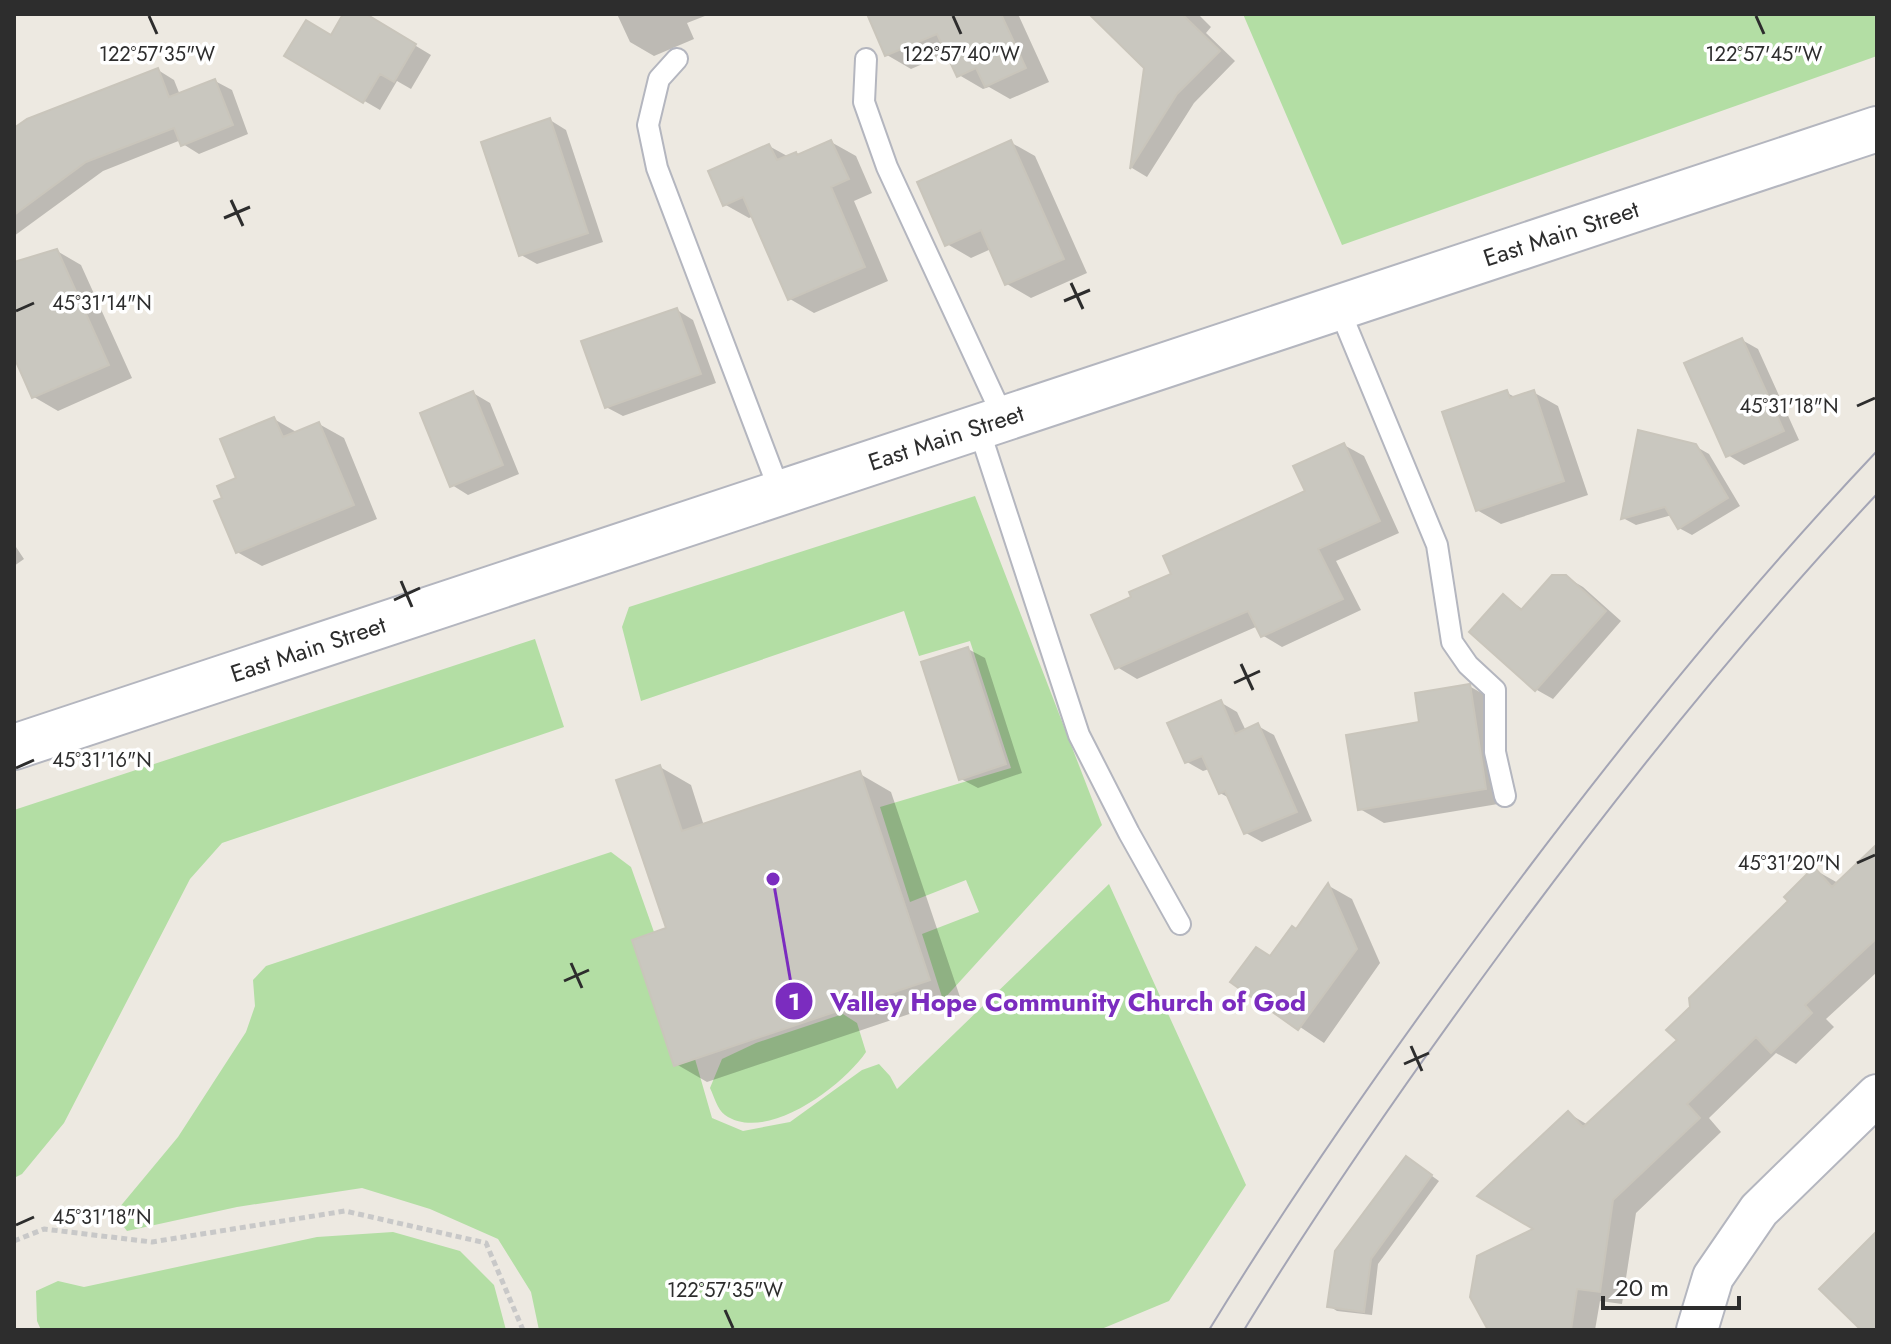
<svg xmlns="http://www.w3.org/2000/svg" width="1891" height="1344" font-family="Jost,sans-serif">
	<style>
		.green { fill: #b3dea4 }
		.shadow { fill: #0003 }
		.building { fill: #c9c7bf; stroke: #c9c5bb; stroke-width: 2 }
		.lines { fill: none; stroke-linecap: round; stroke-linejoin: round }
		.service-casing { stroke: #b4b6bf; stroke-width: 24 }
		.minor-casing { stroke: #b4b6bf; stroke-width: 44 }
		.secondary-casing { stroke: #b4b6bf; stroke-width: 48 }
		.path { stroke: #c8c8c8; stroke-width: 5; stroke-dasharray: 6 4; stroke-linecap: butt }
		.service { stroke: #fff; stroke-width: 20 }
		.minor { stroke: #fff; stroke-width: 40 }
		.secondary { stroke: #fff; stroke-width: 44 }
		.tram { stroke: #a4a5b5; stroke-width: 2 }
		.ticks { fill: none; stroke: #2d2d2d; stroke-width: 3 }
		.labels { text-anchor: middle; stroke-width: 7; stroke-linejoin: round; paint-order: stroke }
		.street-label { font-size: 24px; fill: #2d2d2d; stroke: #fff }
		.ticks-label { font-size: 20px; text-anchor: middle; fill: #2d2d2d; stroke: #fff; stroke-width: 7; stroke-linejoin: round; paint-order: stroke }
		.leader { fill: none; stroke: #7b2cbf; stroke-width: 3 }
		.callout-dot { fill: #7b2cbf; stroke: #fff; stroke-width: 3 }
		.mark-label { font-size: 24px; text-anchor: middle; font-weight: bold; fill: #fff }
		.callout-label { font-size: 26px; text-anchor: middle; font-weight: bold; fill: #7b2cbf; stroke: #fff; stroke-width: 7; stroke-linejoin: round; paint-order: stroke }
	</style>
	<rect width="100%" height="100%" fill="#ede9e1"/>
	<path class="green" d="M1243 14H1877V56L1342 245Z
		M975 496 1102 825 943 1000 922 934 979 912 966 880 910 902 880 807 1011 768 970 641 919 656 904 611 641 701 622 627 629 607Z
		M535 639 564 727 222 843 190 879 64 1123 22 1174 14 1178V810Z
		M611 852 631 867 654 932 632 940 674 1065 695 1059 712 1118 743 1131 790 1122 862 1070 879 1064 890 1076 897 1089 1109 884 1246 1185 1169 1301 1099 1330H539L531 1292 498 1239 430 1209 362 1188 237 1207 127 1231 114 1214 178 1137 246 1032 255 1006 253 980 266 966Z
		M843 1014 857 1023 866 1052C843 1086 766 1144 725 1115 717 1109 714 1096 710 1088L722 1059 756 1043Z
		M393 1232 460 1251 494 1285 506 1330H41L37 1321 36 1291 58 1281 84 1287 317 1237Z"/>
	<path class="shadow" d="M345 14H363L431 55 411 89 397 81 380 110 287 56 331 37Z
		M617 14H710L687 23 694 39 654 56 630 42Z
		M869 14H1018L1049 82 1010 99 989 87 983 89 959 75 948 53 911 69 887 55Z
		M1109 14H1198L1211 27 1206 33 1235 61 1194 103 1147 177 1132 168 1146 67Z
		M158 70 174 80 180 95 215 81 232 90 248 134 199 154 183 144 181 140 103 171 14 236V131Z
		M550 120 566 130 603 242 537 264 521 255Z
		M831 142 856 156 872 193 854 201 888 281 814 313 790 299 754 216 749 218 724 204 769 146 789 157H799Z
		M1010 142 1035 156 1087 273 1031 298 1007 284 991 249 971 258 947 244Z
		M57 251 81 265 132 378 58 411 34 397 14 352V264Z
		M677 310 693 320 716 383 623 416 606 407Z
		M1742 340 1758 349 1799 440 1744 465 1728 455Z
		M1533 392 1558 406 1588 495 1501 524 1477 510 1507 393 1517 398Z
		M473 393 490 403 519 474 468 495 452 485Z
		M274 419 298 433 319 424 344 438 377 519 262 566 237 552 239 479Z
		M1344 445 1364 456 1399 533 1336 561 1361 610 1282 647 1262 635 1258 626 1137 679 1117 667 1134 598 1307 492Z
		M1695 446 1709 454 1740 506 1692 535 1679 528 1672 515 1636 525 1623 518Z
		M14 544 24 559 14 566Z
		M1566 577 1583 587 1621 621 1553 699 1537 690 1471 632 1503 596 1524 610Z
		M968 649 985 658 1022 773 978 788 961 779Z
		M1469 686 1494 700 1510 802 1384 823 1360 809 1421 724Z
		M1220 702 1237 712 1246 731 1258 726 1274 735 1312 821 1262 842 1246 833 1231 799 1220 793 1209 769 1203 771 1187 762Z
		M660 767 691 785 704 826 860 774 891 792 960 997 707 1082 676 1064Z
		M1877 847V972L1826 1019 1834 1027 1796 1064 1776 1053 1709 1118 1721 1132 1636 1213 1622 1304 1600 1301 1595 1330H1503L1538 1229 1568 1113 1588 1125 1680 1040 1815 870 1838 883Z
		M1329 886 1352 899 1380 963 1324 1043 1233 982 1271 958 1297 931Z
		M1414 1163 1439 1181 1378 1264 1372 1315 1337 1311 1329 1306Z"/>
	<path class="building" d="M343 14H366L416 44 394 82 380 74 363 103 284 56 306 20 331 35Z
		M867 14H1001L1026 68 985 87 976 68 957 77 937 34 885 56Z
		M1089 14H1182L1220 51 1177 94 1130 169 1144 68Z
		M158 68 169 97 215 79 233 125 181 146 174 128 86 162 14 215V128L27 119Z
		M550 118 588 233 519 256 481 142Z
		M831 140 849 179 831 187 865 267 788 300 743 197 723 206 708 171 769 144 777 160 796 152 797 155Z
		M1011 140 1064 259 1005 285 981 230 945 246 917 182Z
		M57 249 109 365 32 398 14 357V262Z
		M677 308 701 374 605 408 581 341Z
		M1742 338 1784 431 1726 457 1684 363Z
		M1507 390 1510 398 1534 390 1564 481 1476 511 1442 412Z
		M473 391 503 465 450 487 420 413Z
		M274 417 283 437 319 422 354 505 236 553 214 501 222 498 217 486 236 478 220 439Z
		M1638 430 1696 444 1728 498 1678 529 1665 507 1621 519Z
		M1344 443 1380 521 1318 549 1343 599 1261 637 1248 611 1115 669 1091 615 1131 597 1129 592 1171 574 1163 556 1305 491 1293 466Z
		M1552 575H1566L1606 611 1535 691 1469 632 1503 594 1521 610Z
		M968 647 1006 764 959 780 921 662Z
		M1470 684 1486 789 1358 810 1346 735 1419 722 1415 693Z
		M1221 700 1235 734 1258 723 1297 812 1244 834 1225 791 1219 794 1202 756 1185 763 1167 723Z
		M660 765 682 831 860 771 930 980 674 1066 632 940 666 928 616 780Z
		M1877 844V938L1805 1005 1812 1013 1771 1053 1756 1037 1687 1104 1700 1118 1613 1200 1600 1292 1577 1289 1571 1330H1488L1470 1297 1477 1256 1533 1229 1477 1196 1568 1111 1583 1127 1677 1040 1666 1030 1690 1007 1689 998 1788 901 1784 897 1814 867 1832 887Z
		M1328 883 1357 949 1298 1030 1230 982 1256 947 1270 956 1292 926 1296 929Z
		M1406 1156 1432 1175 1371 1259 1364 1312 1327 1307 1335 1251Z
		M1877 1231V1330H1861L1819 1289Z"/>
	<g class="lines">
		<g class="service-casing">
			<path id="service" d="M677 59 659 79 648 125 657 168 780 492
				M866 59 864 102 887 167 1003 417
				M1338 306 1437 545 1452 642 1468 665 1495 690V752L1505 796
				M978 426 1079 735 1129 833 1180 924"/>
		</g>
		<g class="minor-casing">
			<path id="minor" d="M1697 1330 1713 1277 1759 1210 1877 1095"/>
		</g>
		<g class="secondary-casing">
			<g id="secondary">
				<path id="s1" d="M14 747 1877 129"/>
			</g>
		</g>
		<path class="path" d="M14 1241 44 1229 152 1242 345 1211 486 1243 523 1330"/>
		<use href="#service" class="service"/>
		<use href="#minor" class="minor"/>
		<use href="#secondary" class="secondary"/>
		<path class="tram" d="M1209 1330C1294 1191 1388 1057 1485 926 1607 761 1736 600 1877 451
			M1244 1330C1325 1197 1415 1069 1507 944 1622 788 1744 636 1877 494"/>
	</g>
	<path class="ticks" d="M149 16 157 34M953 16 961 34M1756 16 1764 34M231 200 243 226M224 218 250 207M1071 283 1083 309M1064 301 1090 290M16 311 34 303M1857 406 1875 398M401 581 412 607M394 600 420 588M1241 664 1253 690M1234 683 1260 671M16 768 34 760M1857 863 1875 855M571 963 582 988M564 981 589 970M1411 1046 1422 1071M1404 1064 1429 1053M16 1225 34 1217M725 1310 733 1328"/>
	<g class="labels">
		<g class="street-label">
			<text dy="8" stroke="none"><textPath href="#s1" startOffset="1630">East Main Street</textPath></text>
			<text dy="8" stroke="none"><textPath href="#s1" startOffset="982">East Main Street</textPath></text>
			<text dy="8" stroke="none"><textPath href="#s1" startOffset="310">East Main Street</textPath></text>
		</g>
	</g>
	<g class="ticks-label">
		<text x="157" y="61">122°57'35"W</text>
		<text x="961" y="61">122°57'40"W</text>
		<text x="1764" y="61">122°57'45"W</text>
		<text x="102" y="310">45°31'14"N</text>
		<text x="1789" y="413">45°31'18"N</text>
		<text x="102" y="767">45°31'16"N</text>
		<text x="1789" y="870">45°31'20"N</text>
		<text x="102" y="1224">45°31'18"N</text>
		<text x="725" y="1297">122°57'35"W</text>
	</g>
	<path class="leader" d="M773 879L794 1001"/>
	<g class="callout-dot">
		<circle cx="773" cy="879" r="8"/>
		<circle cx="794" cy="1001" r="20"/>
	</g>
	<g class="mark-label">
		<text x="794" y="1010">1</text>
	</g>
	<g class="callout-label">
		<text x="1068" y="1011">Valley Hope Community Church of God</text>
	</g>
	<rect width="1891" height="1344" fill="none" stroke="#2d2d2d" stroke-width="32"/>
	<path d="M1603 1296v12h136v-12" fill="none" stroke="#2d2d2d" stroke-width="4"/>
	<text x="1615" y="1296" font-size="24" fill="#2d2d2d" stroke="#ffffff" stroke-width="6" paint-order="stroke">20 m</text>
</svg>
